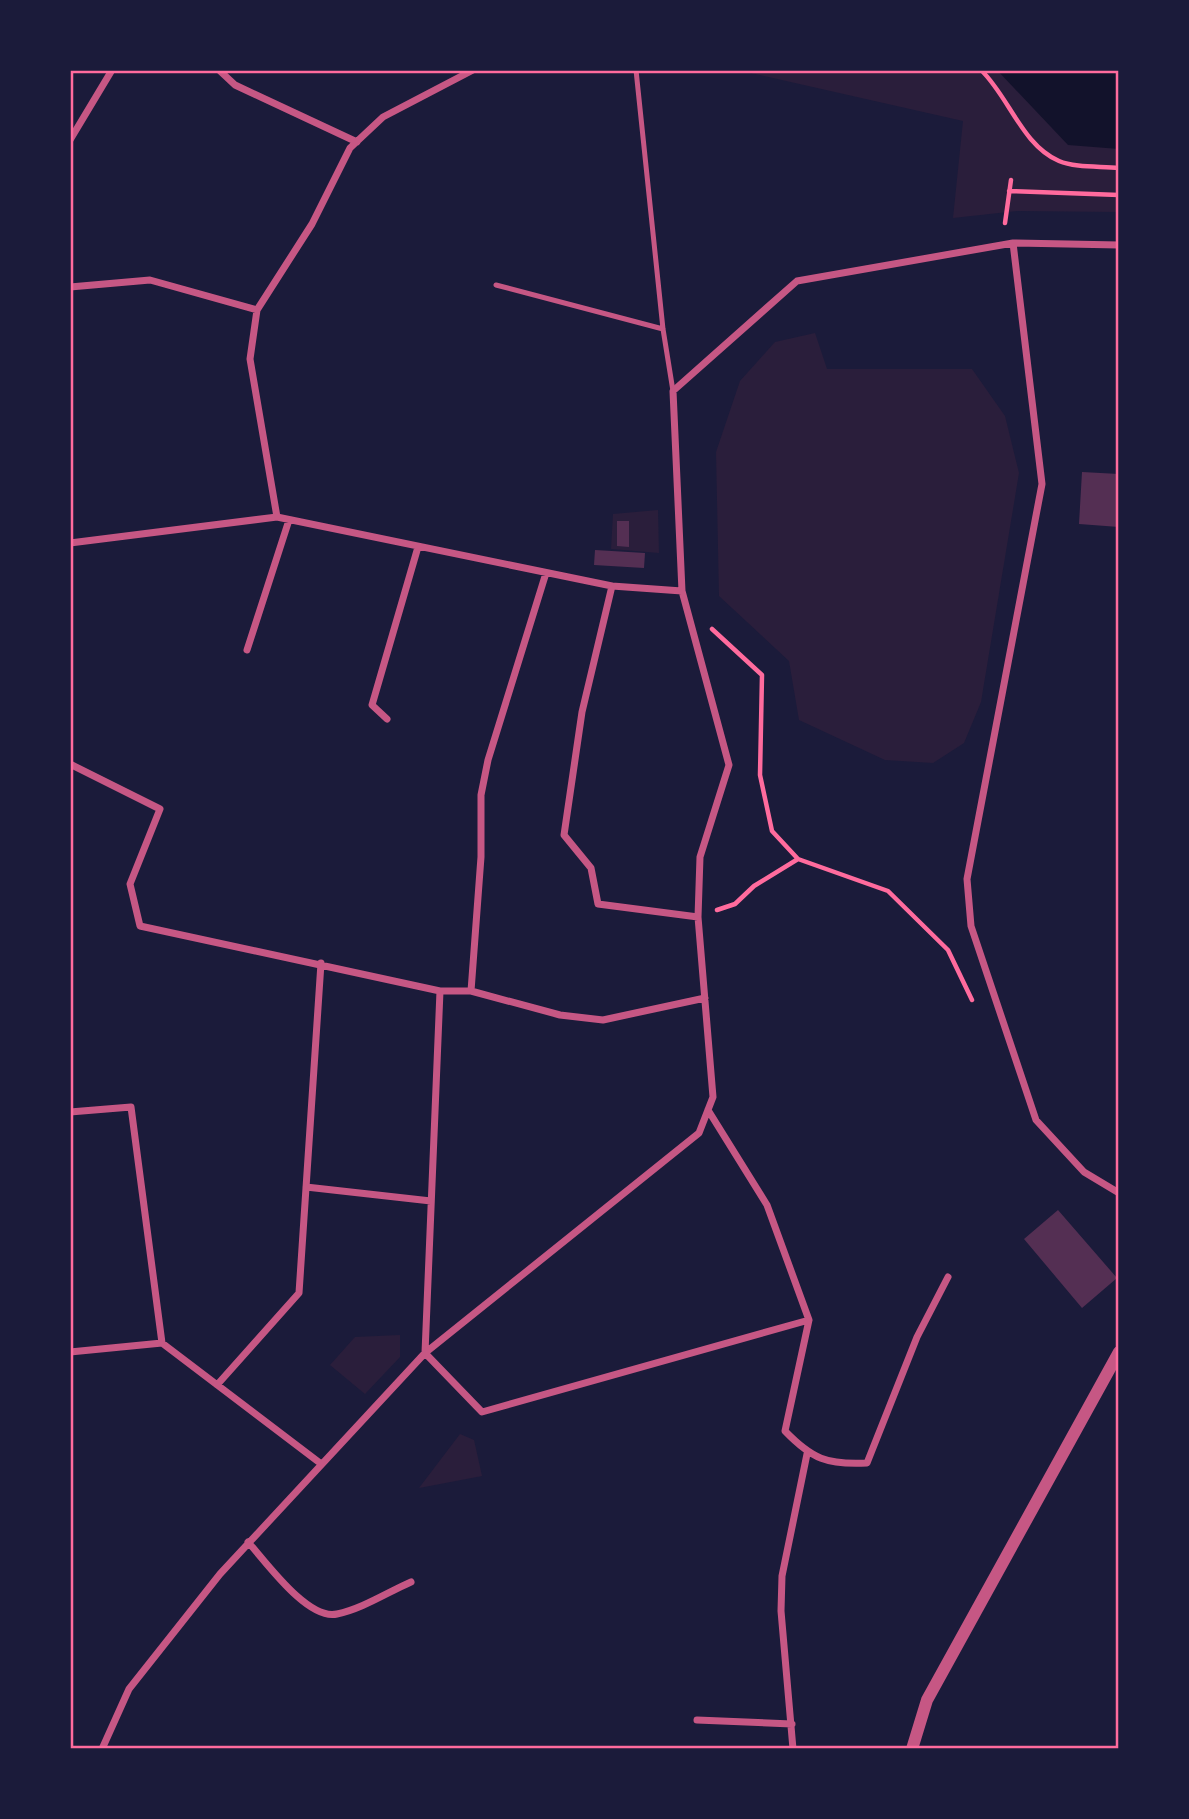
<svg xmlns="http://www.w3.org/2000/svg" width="1189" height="1819" font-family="Roboto,sans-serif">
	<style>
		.green { fill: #2a1e3b }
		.water { fill: #12122b }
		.building { fill: #542f53 }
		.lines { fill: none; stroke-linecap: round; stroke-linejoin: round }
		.path { stroke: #ff6b9d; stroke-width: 4.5 }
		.service { stroke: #c65784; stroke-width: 5 }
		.minor { stroke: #c65784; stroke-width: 7 }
		.tertiary { stroke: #c65784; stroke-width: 12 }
		.neatline { fill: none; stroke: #ff6b9d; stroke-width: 2.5 }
	</style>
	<rect width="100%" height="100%" fill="#1b1b3a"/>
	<path class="green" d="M738 70H1119V212L1017 211 953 218 963 121Z
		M815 333 827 369H972L1005 416 1019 473 981 702 964 743 933 763 885 760 799 720 789 661 719 596 716 452 740 381 775 342Z
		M658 510 659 553 611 549 613 514Z
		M400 1335V1357L365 1394 330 1365 355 1337Z
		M460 1434 474 1440 482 1476 419 1488Z"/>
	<path class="water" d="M997 70H1119V149L1068 145Z"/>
	<path class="building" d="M1082 472 1119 474V527L1079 524Z
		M617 521H629V547L617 546Z
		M595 550 645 553 644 568 594 565Z
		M1058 1210 1117 1278 1082 1308 1024 1239Z"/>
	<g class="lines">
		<path class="path" d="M981 70C1009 97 1022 145 1059 161 1075 168 1101 166 1119 168
			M1009 191 1119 195
			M1005 223 1011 180
			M712 629 762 675 760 775 772 831 798 859 888 891 948 950 972 1000
			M717 910 735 904 754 886 798 859"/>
		<path class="service" d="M636 70 663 329 673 391
			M496 285 663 329"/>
		<path class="minor" d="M219 70 235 85 357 142
			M70 140 112 70
			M1013 243 1042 484 967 879 971 926 1036 1120 1084 1172 1119 1193
			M70 287 150 280 257 310
			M277 517 250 359 257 310 312 224 350 148 383 117 473 70
			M70 543 277 517 612 586 682 591
			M612 586 582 712 564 835 591 868 598 904 698 917
			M247 650 289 520
			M387 719 372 705 418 547
			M70 764 160 809 130 884 140 926 440 991 425 1353 482 1412 809 1320
			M440 991H471L481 857V795L488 760 546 573
			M471 991 560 1015 603 1020 705 998
			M708 1110 767 1205 809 1320 785 1431C812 1459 827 1465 867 1463L917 1337 948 1277
			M70 1112 131 1107 162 1343
			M306 1187 431 1201
			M70 1352 162 1343 320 1463
			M217 1385 299 1293 321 963
			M248 1542C266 1562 308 1621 337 1614 362 1609 388 1592 411 1582
			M697 1720 792 1724
			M102 1749 129 1689 220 1574 425 1353 699 1133 713 1097 698 917 700 857 729 765 682 591 673 391 797 281 1013 243 1119 245
			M793 1749 781 1611 782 1576 807 1454"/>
		<path class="tertiary" d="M912 1749 927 1700 1119 1352"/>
	</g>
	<rect width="1189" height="1819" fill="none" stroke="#1b1b3a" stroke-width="144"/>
	<rect x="72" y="72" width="1045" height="1675" class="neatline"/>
</svg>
